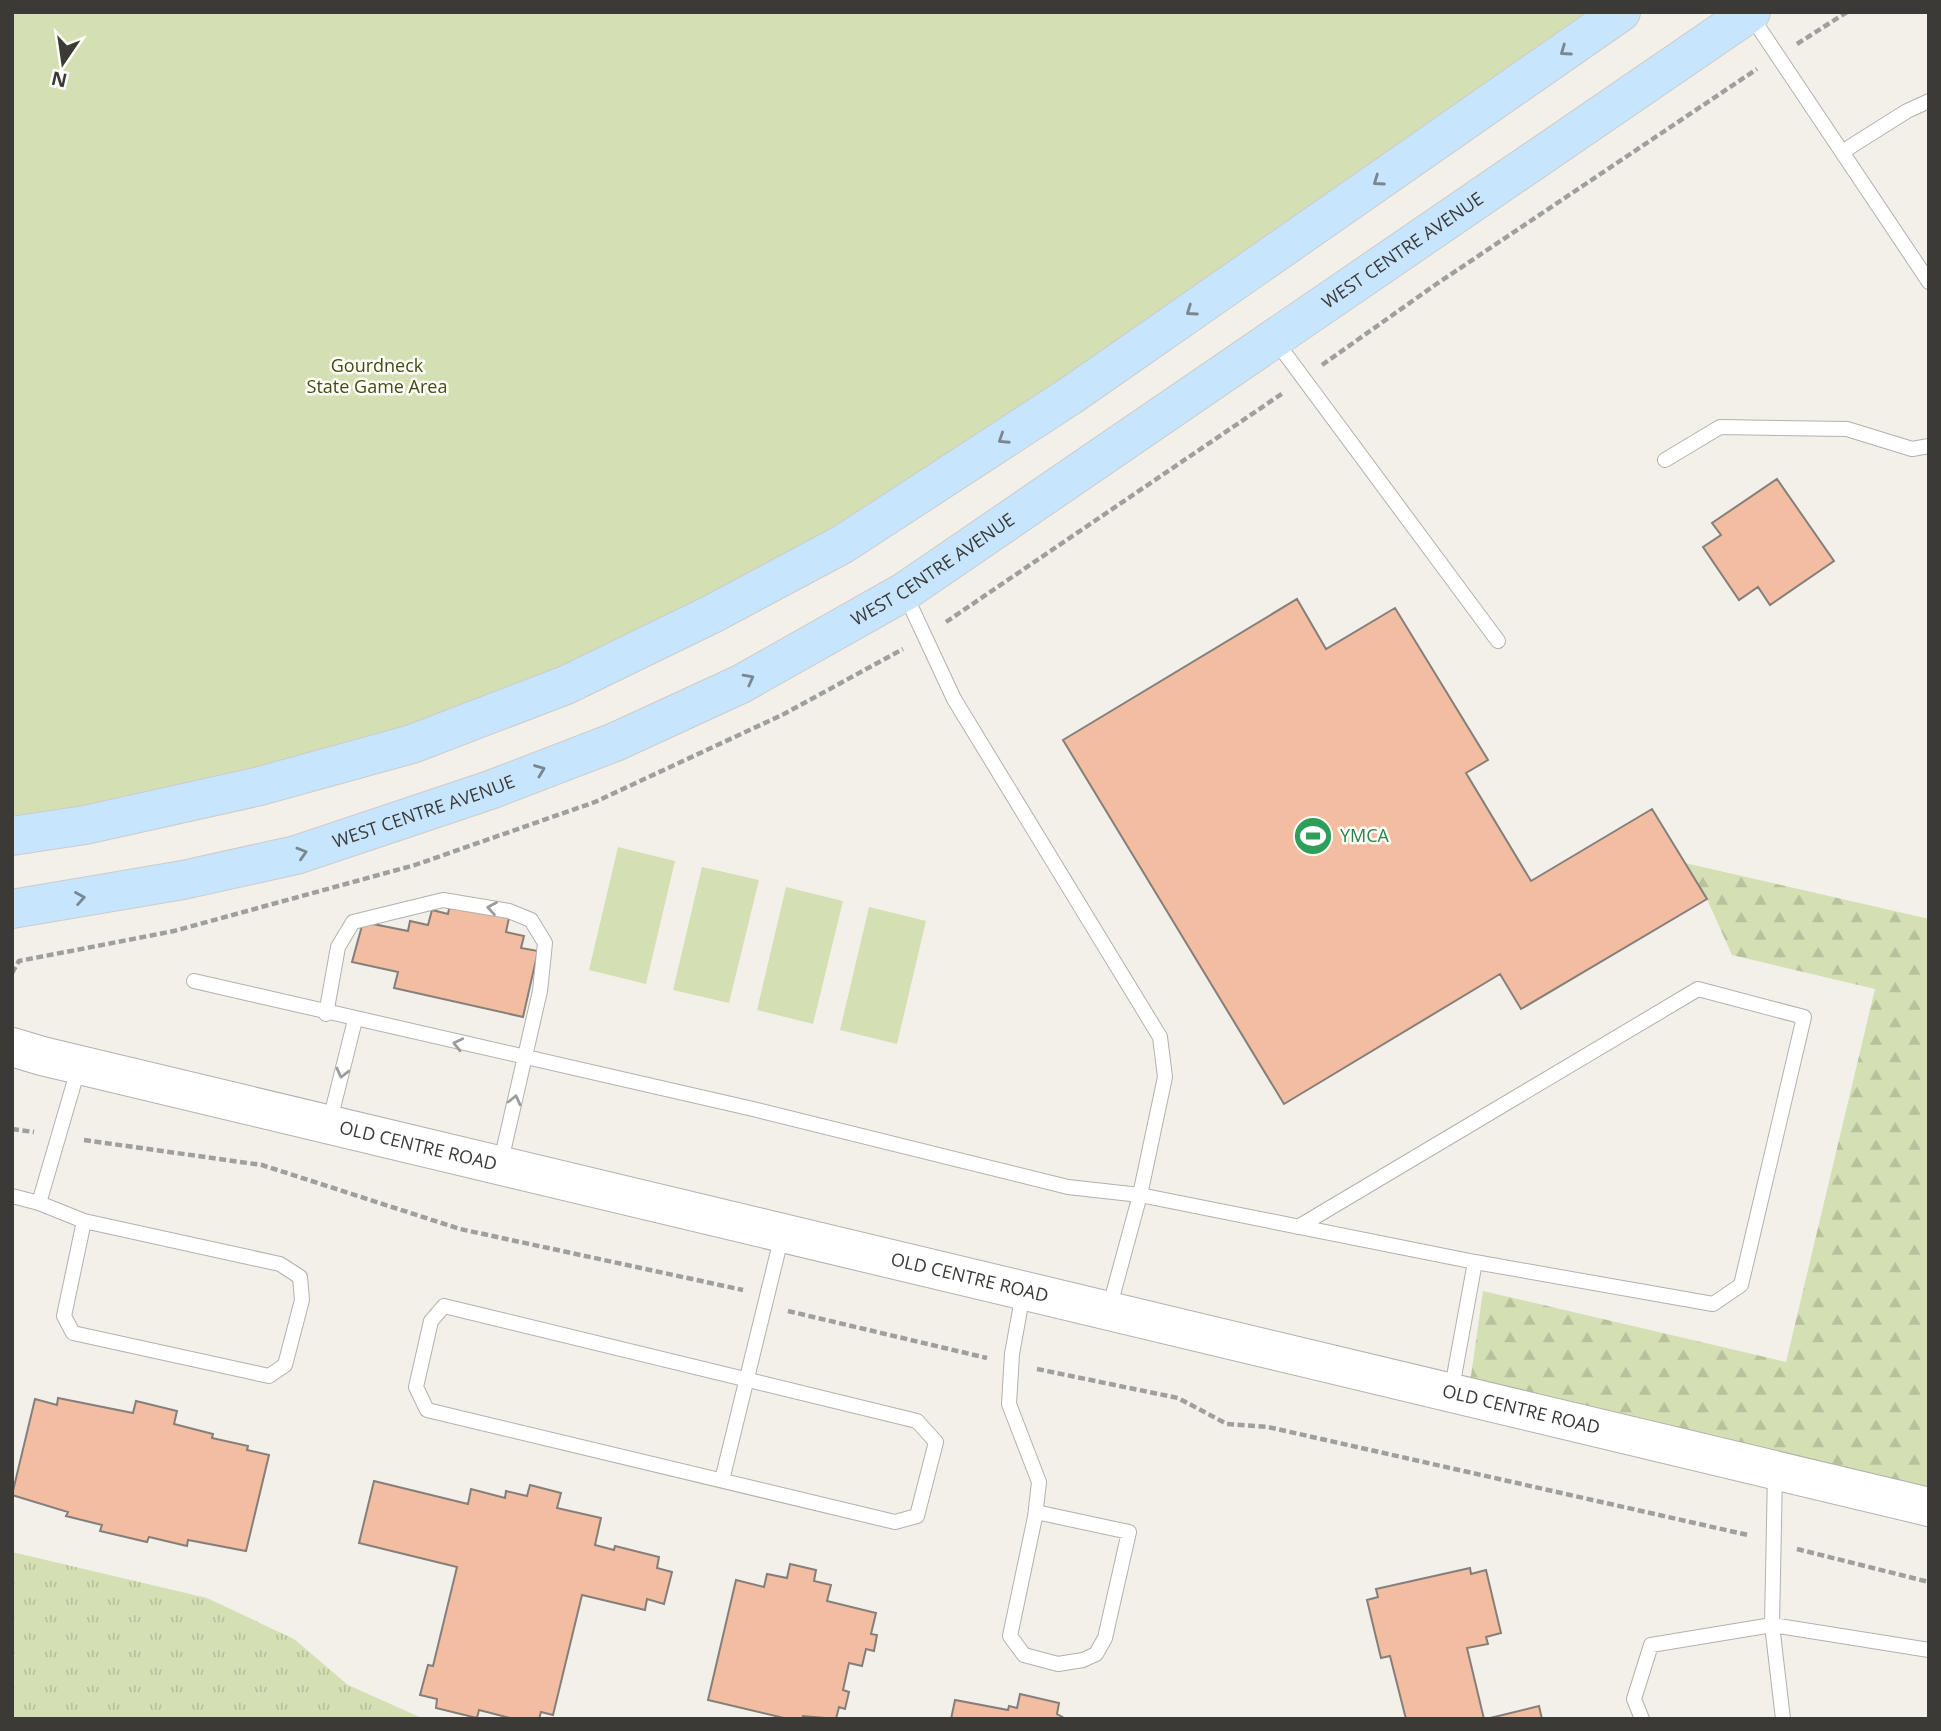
<svg xmlns="http://www.w3.org/2000/svg" width="1941" height="1731" font-family="'Open Sans',sans-serif">
	<style>
		.grass { fill: url(#grass-tufts) }
		.forest { fill: url(#forest-firs) }
		.green { fill: #d4e0b4 }
		.building { fill: #f2bda0; stroke: #857f7c; stroke-width: 2 }
		.lines { fill: none; stroke-linecap: round; stroke-linejoin: round }
		.lane-casing { stroke: #b3b1ab; stroke-width: 16 }
		.secondary-casing { stroke: #b3b1ab; stroke-width: 40 }
		.primary-casing { stroke: #cccccb; stroke-width: 40 }
		.path { stroke: #a19f9a; stroke-width: 4.5; stroke-dasharray: 7 3.5; stroke-linecap: butt }
		.lane { stroke: #fff; stroke-width: 14 }
		.secondary { stroke: #fff; stroke-width: 38 }
		.primary { stroke: #c8e5fe; stroke-width: 38 }
		.oneway { stroke: #7a8791 }
		.oneway2 { stroke: #9d9c9b }
		.labels { text-anchor: middle; stroke-width: 5; stroke-linejoin: round; paint-order: stroke }
		.street-label { font-size: 18px; fill: #3b3a37; stroke: #fffdf8 }
		.park-label { font-size: 18px; fill: #414d12; stroke: #fffdf8 }
		.leisure-label { font-size: 18px; fill: #27864d; stroke: #fffdf8; text-anchor: start }
	</style>
	<defs>
		<pattern id="grass-tufts" width="24" height="20" patternUnits="userSpaceOnUse" patternTransform="scale(1.75)"><rect width="24" height="20" fill="#d4e0b4"/><path d="M3 7l-1-3M5 7V3M7 7l1-3M15 17l-1-3M17 17v-4M19 17l1-3" fill="none" stroke="#b7c19b"/></pattern>
		<pattern id="forest-firs" width="22" height="20" patternUnits="userSpaceOnUse" patternTransform="scale(1.75)"><rect width="22" height="20" fill="#d4e0b4"/><path d="M5 1l3.5 6h-7zM16 11l3.5 6h-7z" fill="#b7c19b"/></pattern>
	</defs>
	<rect width="100%" height="100%" fill="#f2f0e9"/>
	<path class="grass" d="M12 1552 207 1598 294 1639 348 1685 424 1719H12Z"/>
	<path class="forest" d="M1685 863 1929 919V1489L1470 1383 1483 1291 1786 1362 1875 989 1732 955 1707 899Z"/>
	<path class="green" d="M12 12H1640L747 614 377 772 12 849Z
		M618 847 675 861 646 984 589 970Z
		M702 867 759 880 729 1003 673 990Z
		M786 887 843 901 813 1024 757 1010Z
		M869 907 926 921 897 1044 840 1030Z"/>
	<path class="building" d="M1777 479 1834 561 1770 605 1758 587 1739 600 1703 547 1721 535 1712 523Z
		M1297 599 1326 649 1395 608 1488 760 1466 773 1531 881 1652 809 1707 899 1521 1009 1500 974 1284 1104 1063 740Z
		M450 904 509 918 506 932 524 936 521 948 538 951 523 1017 394 988 398 972 352 962 363 922 408 931 410 921 428 925 432 910 448 914Z
		M58 1398 133 1413 136 1401 177 1411 174 1424 213 1434 212 1438 248 1446 247 1450 269 1455 246 1551 188 1540 187 1546 149 1537 147 1542 100 1531 102 1525 66 1516 68 1512 12 1495 35 1399 57 1405Z
		M374 1481 468 1504 471 1489 505 1498 506 1491 527 1496 530 1485 561 1493 557 1508 601 1518 595 1545 614 1550 615 1546 659 1557 657 1568 672 1572 664 1604 647 1599 645 1610 582 1595 553 1715 541 1712 539 1719H514L479 1710 477 1718 436 1708 437 1699 420 1695 428 1665 433 1666 457 1567 359 1543Z
		M790 1564 816 1570 814 1581 831 1585 827 1601 876 1613 871 1634 877 1635 874 1651 866 1649 862 1666 849 1663 843 1690 849 1692 845 1709 839 1707 836 1719 803 1716 802 1719H788L708 1700 736 1580 764 1587 767 1574 787 1578Z
		M1470 1568 1471 1574 1486 1570 1501 1633 1486 1637 1488 1644 1467 1648 1484 1719H1406L1390 1656 1381 1658 1367 1600 1378 1597 1376 1589Z
		M1020 1694 1059 1703 1057 1714 1066 1719H951L955 1700 1008 1710 1009 1706 1017 1708Z
		M1539 1706 1542 1719H1486Z"/>
	<g class="lines">
		<g class="lane-casing">
			<path id="lane" d="M1751 16 1929 282
				M1842 152 1907 111 1929 101
				M1275 340 1498 641
				M1665 460 1720 427 1847 429 1912 449 1929 446
				M905 594 954 699 1160 1037 1165 1077 1140 1195 1109 1309
				M194 981 753 1109 1068 1187 1140 1195 1475 1262 1451 1393
				M326 1014 338 947 353 922 443 900 509 911 531 920 545 943 540 991 500 1165
				M329 1124 355 1020
				M12 1196 39 1203 79 1066
				M39 1203 84 1221 280 1264 300 1277 302 1300 285 1365 269 1376 73 1333 64 1316 84 1221
				M1298 1227 1698 989 1804 1017 1741 1285 1713 1304 1475 1262
				M1023 1293 1012 1354 1009 1404 1039 1482 1035 1517 1010 1636 1024 1655 1058 1664 1083 1660 1096 1654 1105 1638 1129 1532 1036 1512
				M444 1306 917 1421 936 1442 917 1516 895 1522 427 1410 416 1387 431 1321Z
				M1775 1472 1772 1625 1783 1719
				M722 1480 782 1235
				M1642 1719 1634 1699 1651 1645 1772 1625 1929 1650"/>
		</g>
		<g class="secondary-casing">
			<g id="secondary">
				<path id="s1" d="M12 1047 42 1056 1929 1507"/>
			</g>
		</g>
		<g class="primary-casing">
			<g id="primary">
				<path d="M12 836 85 825 260 786 412 744 566 685 712 614 843 544 1070 396 1621 12"/>
				<path id="s2" d="M12 909 183 880 296 855 490 790 615 742 741 684 904 592 1751 12"/>
			</g>
		</g>
		<path class="path" d="M1797 44 1847 12
			M1322 365 1435 285 1757 69
			M946 622 1283 393
			M12 973 19 961 174 931 415 865 595 802 784 714 903 649
			M12 1129 34 1132
			M84 1140 262 1165 460 1229 743 1290
			M788 1311 987 1358
			M1037 1369 1178 1398 1227 1424 1268 1427 1748 1535
			M1797 1549 1929 1582"/>
		<use href="#lane" class="lane"/>
		<use href="#secondary" class="secondary"/>
		<use href="#primary" class="primary"/>
	</g>
	<defs><path id="oneway-chevron" d="M-2-3.5L2.5 0L-2 3.5" fill="none" stroke-width="1.6" stroke-linecap="round" stroke-linejoin="round" transform="scale(1.75)"/></defs>
	<g class="oneway">
		<use href="#oneway-chevron" transform="translate(1565 51) rotate(145)"/>
		<use href="#oneway-chevron" transform="translate(1378 181) rotate(145)"/>
		<use href="#oneway-chevron" transform="translate(1191 311) rotate(145)"/>
		<use href="#oneway-chevron" transform="translate(1003 439) rotate(147)"/>
		<use href="#oneway-chevron" transform="translate(749 679) rotate(-28)"/>
		<use href="#oneway-chevron" transform="translate(540 770) rotate(-21)"/>
		<use href="#oneway-chevron" transform="translate(302 853) rotate(-17)"/>
		<use href="#oneway-chevron" transform="translate(80 898) rotate(-10)"/>
	</g>
	<g class="oneway2">
		<use href="#oneway-chevron" transform="translate(492 908) rotate(-170)"/>
		<use href="#oneway-chevron" transform="translate(458 1044) rotate(-167)"/>
		<use href="#oneway-chevron" transform="translate(342 1073) rotate(104)"/>
		<use href="#oneway-chevron" transform="translate(515 1100) rotate(-77)"/>
	</g>
	<defs>
		<g id="stadium-disc" transform="scale(2.0125)"><circle r="9.5" fill="#2e9e5b" stroke="#fffdf8"/><path d="M0-5a6.5 5 0 1 0 0 10a6.5 5 0 1 0 0-10ZM-3.5-1.8h7v3.6h-7Z" fill="#fff"/></g>
	</defs>
	<g fill-rule="evenodd">
		<use href="#stadium-disc" x="1313" y="836"/>
	</g>
	<g class="labels">
		<g class="street-label">
			<text dy="6" stroke="none"><textPath href="#s2" startOffset="1558">WEST CENTRE AVENUE</textPath></text>
			<text dy="6" stroke="none"><textPath href="#s2" startOffset="990">WEST CENTRE AVENUE</textPath></text>
			<text dy="6" stroke="none"><textPath href="#s2" startOffset="424">WEST CENTRE AVENUE</textPath></text>
			<text dy="6" stroke="none"><textPath href="#s1" startOffset="418">OLD CENTRE ROAD</textPath></text>
			<text dy="6" stroke="none"><textPath href="#s1" startOffset="985">OLD CENTRE ROAD</textPath></text>
			<text dy="6" stroke="none"><textPath href="#s1" startOffset="1552">OLD CENTRE ROAD</textPath></text>
		</g>
		<g class="park-label">
			<text x="377" y="372">Gourdneck<tspan x="377" dy="21">State Game Area</tspan></text>
		</g>
		<g class="leisure-label">
			<text x="1340" y="842">YMCA</text>
		</g>
	</g>
	<rect width="1941" height="1731" fill="none" stroke="#3b3a37" stroke-width="28"/>
	<g transform="translate(63 63) rotate(193)" stroke="#fffdf8" stroke-width="5" paint-order="stroke">
	<path d="M0-5L12 26L0 18L-12 26Z" fill="#3b3a37"/>
	<text y="-10" font-size="19" font-weight="bold" text-anchor="middle" fill="#3b3a37">N</text>
	</g>
</svg>
